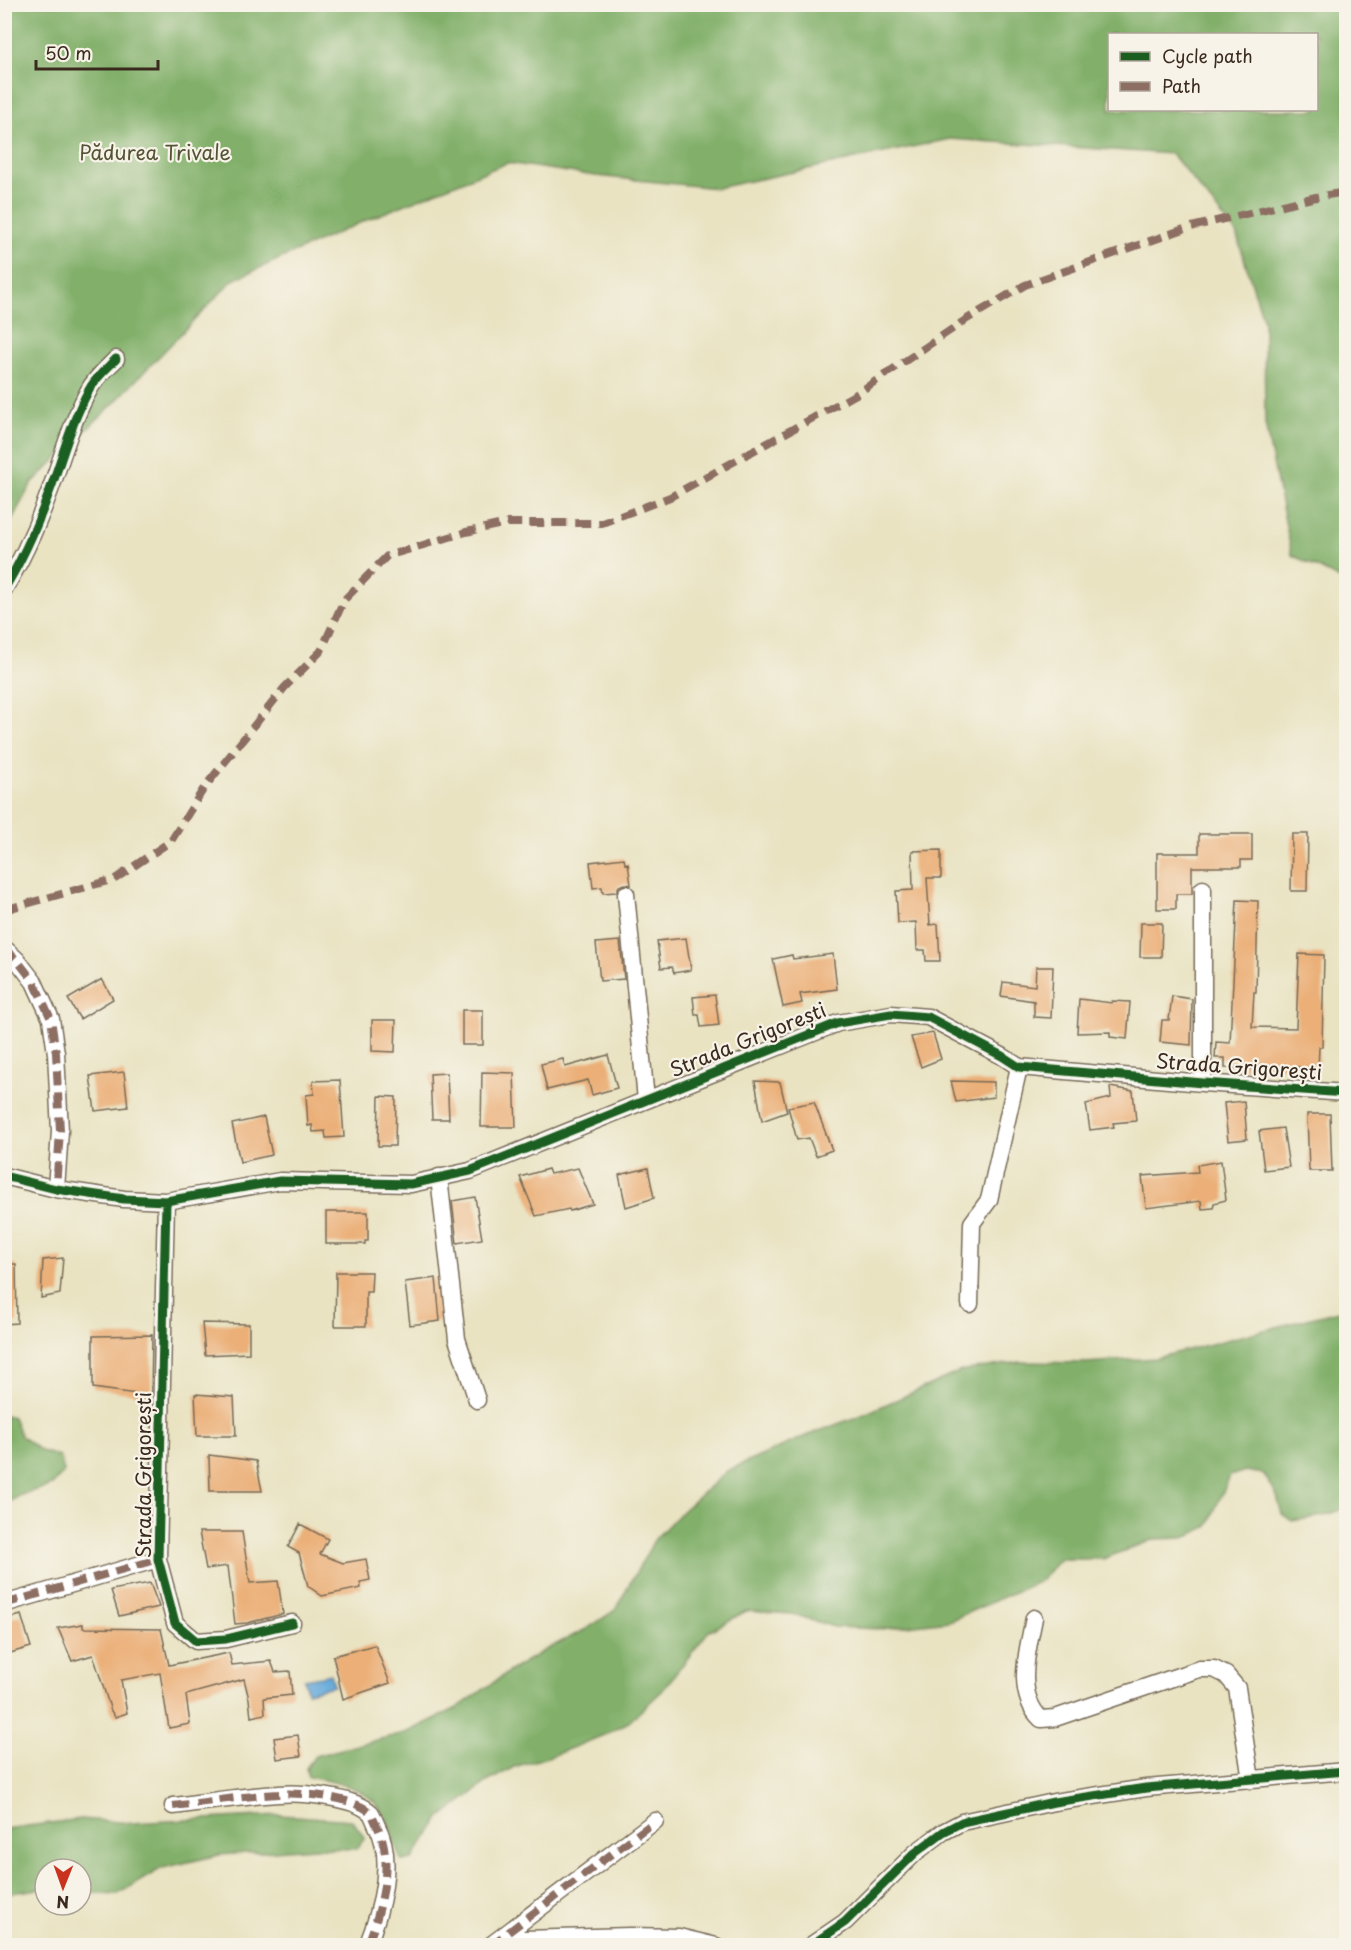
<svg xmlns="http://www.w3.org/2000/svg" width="1351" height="1950" font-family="'Playpen Sans',sans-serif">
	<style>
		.forest { fill: #82b06a; stroke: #5e6d44; stroke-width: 1.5; fill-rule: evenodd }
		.water { fill: #66aadb; stroke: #506a7c; stroke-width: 1.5 }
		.building { fill: #ebaf77 }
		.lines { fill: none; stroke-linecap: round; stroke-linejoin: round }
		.minor-casing { stroke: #786b57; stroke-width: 19 }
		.minor { stroke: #fff; stroke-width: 16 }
		.quiet { stroke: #8d6e63; stroke-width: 8; stroke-dasharray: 15 8; stroke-linecap: butt }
		.cycleway-casing { stroke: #f7f3e8; stroke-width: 13 }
		.cycleway { stroke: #1b5e20; stroke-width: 9 }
		.labels { text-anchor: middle; stroke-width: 4.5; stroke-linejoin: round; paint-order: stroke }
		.park-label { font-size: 20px; fill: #555335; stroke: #f7f3e8 }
		.street-label { font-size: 20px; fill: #3b2a1e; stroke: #f7f3e8 }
	</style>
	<rect width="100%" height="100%" fill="#f7f3e8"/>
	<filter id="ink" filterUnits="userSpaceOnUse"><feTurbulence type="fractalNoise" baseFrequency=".0167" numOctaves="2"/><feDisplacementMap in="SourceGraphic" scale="12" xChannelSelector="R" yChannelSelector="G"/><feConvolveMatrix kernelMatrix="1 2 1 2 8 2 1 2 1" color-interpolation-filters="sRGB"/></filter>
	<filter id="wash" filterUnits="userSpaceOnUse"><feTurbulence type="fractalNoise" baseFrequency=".008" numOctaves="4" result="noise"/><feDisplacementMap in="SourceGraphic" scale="24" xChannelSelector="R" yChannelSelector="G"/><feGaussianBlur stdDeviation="1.35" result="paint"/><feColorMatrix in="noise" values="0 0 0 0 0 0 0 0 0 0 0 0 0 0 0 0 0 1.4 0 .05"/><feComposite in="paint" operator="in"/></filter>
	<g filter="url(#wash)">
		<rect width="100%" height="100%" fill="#e9e3c2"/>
		<path class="forest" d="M5 5H1346V582L1292 555 1265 424 1264 322 1236 233 1172 154 950 139 717 188 596 176 507 163 364 221 233 280 115 402 32 483 5 532ZM1110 34H1316V110H1110Z
			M1346 1309V1508L1323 1516 1292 1521 1282 1514 1277 1496 1264 1474 1245 1471 1230 1476 1207 1527 1183 1538 1155 1539 1103 1559H1060L1040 1581 949 1621 881 1629 834 1627 792 1614 746 1611 708 1632 662 1691 629 1722 604 1735 554 1755 514 1767 487 1782 440 1818 412 1859 402 1861C395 1850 394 1838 389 1825 375 1788 343 1784 308 1777L306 1768 315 1756 408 1732 457 1708 510 1671 545 1650 588 1628 615 1610 655 1539 678 1515 727 1471 808 1435 862 1415 961 1371 1020 1362 1086 1363 1156 1358Z
			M5 1415 13 1417 21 1436 41 1451 60 1457 64 1472 52 1485 21 1495 5 1504Z
			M280 1815 352 1820 365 1838 356 1849 314 1848 219 1855 162 1868 118 1894 81 1892V1869H45V1888L5 1894V1829L81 1819 131 1823Z"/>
		<path class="water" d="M331 1674 334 1686 307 1692 304 1679Z"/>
		<g id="blocks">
			<path class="building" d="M1199 834H1252V860H1241V867H1192V894H1176V909H1157V853H1199Z
				M1292 834H1308L1307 891H1291Z
				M941 850V878H927L930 925 938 924 940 961H926L925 950H917L916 922 898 923 896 891 913 890 912 851Z
				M624 858 625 864 628 863 631 885 624 884 619 886 616 892 603 893 602 887 593 888 590 862Z
				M1237 900 1258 901 1256 992H1254L1252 1027 1296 1028 1299 954 1324 955 1322 1047H1319L1318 1070 1299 1069V1067L1251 1066V1069L1225 1068V1058H1215L1216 1042 1230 1043Z
				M1141 923H1162L1161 957H1140Z
				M686 938 691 970 674 973 672 967 661 968 657 941Z
				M620 941 624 979 600 981 596 943Z
				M833 954 837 989 800 994 802 1003 783 1007 773 959 792 955 793 959Z
				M1036 967H1053L1051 1018 1034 1017V1001L1001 996 1003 982 1035 986Z
				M102 979 113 999 80 1019 68 999Z
				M715 995 719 1025 701 1027 699 1015H695L693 997Z
				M1172 996 1192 999 1191 1045 1160 1042 1162 1020H1169Z
				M1079 999 1112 1003V1001L1130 1002 1127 1039 1110 1037V1032L1077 1033Z
				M462 1010H483V1045H462Z
				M372 1020H396L395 1052 372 1051Z
				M933 1033 941 1059 921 1067 911 1037Z
				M608 1055 617 1088 592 1095 588 1080 547 1090 541 1064 563 1059 565 1067Z
				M124 1072 128 1107 95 1111 90 1076Z
				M482 1072 514 1073 516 1127H481Z
				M447 1073 449 1119H432L430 1074Z
				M340 1080 344 1137 326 1138 325 1131 313 1132 312 1125 308 1126 306 1095 314 1094 313 1081Z
				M755 1081 780 1082 787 1112 762 1121Z
				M951 1081 994 1082V1097L956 1102Z
				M1110 1087 1133 1091 1136 1121 1113 1123 1114 1127 1090 1130 1086 1104 1111 1098Z
				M379 1096 396 1097 395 1146H378Z
				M1244 1101 1247 1139 1228 1141 1224 1103Z
				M814 1102 832 1150 816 1156 809 1138 797 1140 788 1107Z
				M1307 1114H1330L1332 1171H1309Z
				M264 1117 272 1155 240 1162 232 1124Z
				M1283 1128 1289 1167 1264 1170 1259 1131Z
				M1221 1161 1226 1200 1214 1203 1213 1208 1202 1209 1201 1201 1146 1208 1142 1176 1198 1172 1197 1165Z
				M578 1168 593 1204 570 1211 569 1209 536 1216 520 1177 548 1169 550 1174Z
				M648 1168 654 1198 626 1207 619 1175Z
				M475 1197 482 1239 457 1243 452 1201Z
				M326 1212H368V1241H365V1244H326Z
				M63 1258 60 1294 41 1298 43 1260Z
				M4 1264H16L17 1323 4 1324Z
				M336 1272H372L371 1292H366V1326H335Z
				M436 1278 440 1321 410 1325 405 1282Z
				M202 1323 249 1324V1353L205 1355Z
				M152 1335 151 1396 93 1388V1336Z
				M195 1394 234 1397 236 1436H197Z
				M209 1455 256 1461 262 1491H210Z
				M300 1524 328 1539 320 1554 343 1563 366 1559 370 1580 360 1582 361 1588 322 1596 308 1586 299 1553 288 1547Z
				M199 1532H242L250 1583 278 1581 283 1614 247 1623 235 1624 228 1566 206 1569Z
				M150 1583 159 1607 119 1616 111 1590Z
				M21 1615 31 1647 10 1653 4 1635V1620Z
				M83 1624V1628L161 1629 169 1665 229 1653 232 1665 271 1661 275 1672 290 1671 292 1695 264 1698 265 1714 251 1717 249 1699 244 1679 186 1695 190 1724 169 1728 160 1673 121 1680 127 1713 115 1717 111 1711 93 1655 72 1661 58 1628Z
				M375 1645 390 1683 343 1699 333 1656Z
				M298 1735 301 1756 277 1759 274 1738Z"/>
		</g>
	</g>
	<g filter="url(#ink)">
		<use href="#blocks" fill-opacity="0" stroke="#786b57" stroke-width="1.5"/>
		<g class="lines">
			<g class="minor-casing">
				<path id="minor" d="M4 589C22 560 37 526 49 493 62 459 71 422 89 390 95 378 106 369 116 359
					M626 894 646 1100
					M4 948 17 960 34 982 51 1019 56 1053 60 1131 56 1189
					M1203 1083V889
					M4 1176 56 1189 124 1199 166 1201 280 1181 411 1184 470 1171 838 1023 891 1014 928 1017 1002 1056 1019 1067 1203 1083 1346 1093
					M439 1177 457 1339 477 1400
					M166 1201 158 1559 175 1623 196 1641 226 1639 292 1623
					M970 1304 972 1223 989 1200 1019 1067
					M4 1604 158 1559
					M1034 1618C1028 1650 1014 1693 1041 1719L1055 1718 1199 1669H1214L1226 1675 1237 1688 1251 1780
					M173 1806C207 1802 243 1796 278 1794 300 1792 355 1797 371 1813 373 1816 375 1822 377 1826 395 1859 381 1912 367 1946
					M491 1945 655 1821
					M496 1946 523 1939 630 1936 679 1937 716 1946
					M810 1946 845 1922 915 1853 943 1832 962 1822 1054 1802 1146 1788 1346 1771"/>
			</g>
			<use href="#minor" class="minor"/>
			<path class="quiet" d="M4 910 115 879 171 841 204 788 285 687 321 651 344 600 387 556 466 532 507 523H602L670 497 858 393 967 319 1025 285 1187 228 1316 197 1346 192
				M4 948 17 960 34 982 51 1019 56 1053 60 1131 56 1189
				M4 1604 158 1559
				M173 1806C207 1802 243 1796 278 1794 300 1792 355 1797 371 1813 373 1816 375 1822 377 1826 395 1859 381 1912 367 1946
				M490 1946 655 1821"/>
			<g class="cycleway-casing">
				<path id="cycleway" d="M4 589C22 560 37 526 49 493 62 459 71 422 89 390 95 378 106 369 116 359
					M4 1176 56 1189 124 1199 166 1201 280 1181 411 1184 470 1171 838 1023 891 1014 928 1017 1002 1056 1019 1067 1203 1083 1346 1093
					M166 1201 158 1559 175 1623 196 1641 226 1639 292 1623
					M810 1946 845 1922 915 1853 943 1832 962 1822 1054 1802 1146 1788 1346 1771"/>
			</g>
			<use href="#cycleway" class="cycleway"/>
		</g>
	</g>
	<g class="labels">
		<g class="park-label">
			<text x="155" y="160">Pădurea Trivale</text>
		</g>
		<g class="street-label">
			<text transform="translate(748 1040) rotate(-22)" y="7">Strada Grigorești</text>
			<text transform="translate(1239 1067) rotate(4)" y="7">Strada Grigorești</text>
			<text transform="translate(144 1475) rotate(-90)" y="7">Strada Grigorești</text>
		</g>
	</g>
	<rect width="1351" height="1950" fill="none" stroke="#f7f3e8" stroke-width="24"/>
	<rect x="1108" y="33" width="210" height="78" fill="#f7f3e8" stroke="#aca397" stroke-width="1.5"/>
	<rect x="1120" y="52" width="30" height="9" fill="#1b5e20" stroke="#aca397" stroke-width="1.5"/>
	<text x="1162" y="63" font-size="18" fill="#3b2a1e">Cycle path</text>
	<rect x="1120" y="82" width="30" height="9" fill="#8d6e63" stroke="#aca397" stroke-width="1.5"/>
	<text x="1162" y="93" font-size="18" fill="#3b2a1e">Path</text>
	<g transform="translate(63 1887) rotate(181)"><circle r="28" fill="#f7f3e8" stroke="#aca397" stroke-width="1.5"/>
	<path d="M0-4.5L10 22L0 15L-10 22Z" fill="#c8321e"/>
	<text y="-9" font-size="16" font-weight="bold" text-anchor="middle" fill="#3b2a1e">N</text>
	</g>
	<path d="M36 60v9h122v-9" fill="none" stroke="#3b2a1e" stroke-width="3"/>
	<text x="45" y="60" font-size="18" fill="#3b2a1e" stroke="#f7f3e8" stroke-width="4.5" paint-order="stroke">50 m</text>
</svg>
